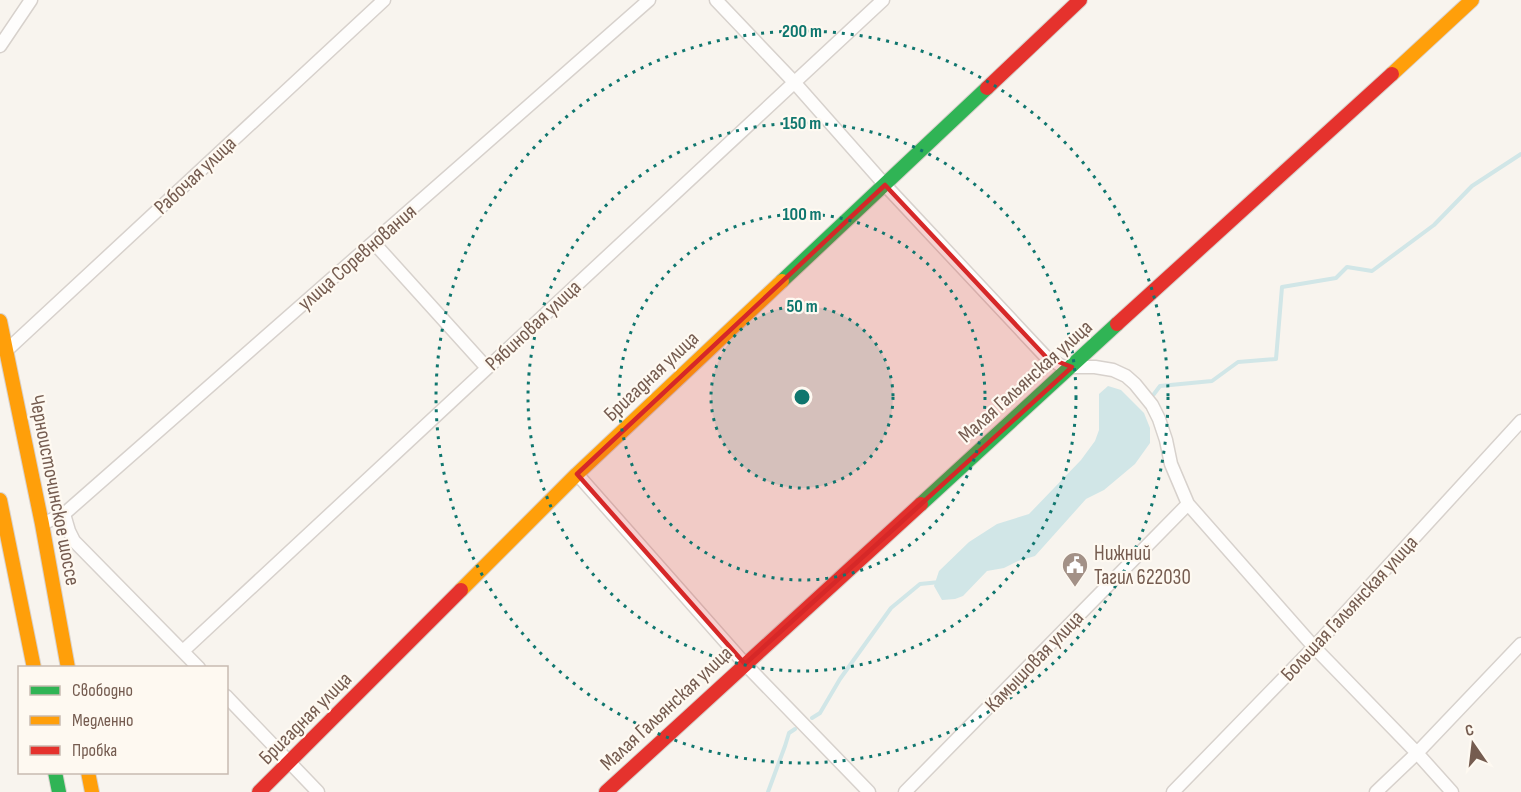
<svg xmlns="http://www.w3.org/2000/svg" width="1521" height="792" font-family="'Sofia Sans Condensed',sans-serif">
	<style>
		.water { fill: #d1e6e7 }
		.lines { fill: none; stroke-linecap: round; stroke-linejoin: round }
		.stream { stroke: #d1e6e7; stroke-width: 4 }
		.street-casing { stroke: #d7d1cc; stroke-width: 15 }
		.fast-casing { stroke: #d8d1cc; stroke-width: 16 }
		.slow-casing { stroke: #d8d1cc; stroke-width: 16 }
		.jam-casing { stroke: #d8d1cc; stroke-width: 16 }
		.street { stroke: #fefdfc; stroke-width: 12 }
		.fast { stroke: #30b455; stroke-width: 14 }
		.slow { stroke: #ff9f0a; stroke-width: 14 }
		.jam { stroke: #e5322d; stroke-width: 14 }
		.marked { fill: #d62828; fill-opacity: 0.2; stroke: #d62828; stroke-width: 4.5; stroke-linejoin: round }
		.ring { fill: none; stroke: #0f766e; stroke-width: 3; stroke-dasharray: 3 6 }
		.labels { text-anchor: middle; stroke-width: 4.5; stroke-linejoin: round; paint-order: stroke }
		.street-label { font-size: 21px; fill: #755c50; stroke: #fef9f1 }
		.poi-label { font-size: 21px; fill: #755c50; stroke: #fef9f1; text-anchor: start }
		.centre { fill: #0f766e; stroke: #fef9f1; stroke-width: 3 }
		.ring-label { font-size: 18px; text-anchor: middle; font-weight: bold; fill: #0f766e; stroke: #fef9f1; stroke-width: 4.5; stroke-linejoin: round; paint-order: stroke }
	</style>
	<rect width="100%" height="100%" fill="#f8f4ee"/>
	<path class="water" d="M1108 386 1121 390 1144 413 1150 428V443L1135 464 1104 490 1086 499 1035 556 1018 561 1004 568 987 571 963 596 955 599 942 600 934 586 939 571 969 542 997 524 1029 514 1081 460 1095 441 1099 430V394Z"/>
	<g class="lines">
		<path class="stream" d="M1154 394 1160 386 1212 381 1238 362 1276 359 1282 287 1336 278 1347 267 1372 271 1434 225 1472 186 1521 154
			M812 718 820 713 840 679 891 608 920 584 940 582
			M768 792 785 746 789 733 795 729"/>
		<g class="street-casing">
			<path id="street" d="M716 0 794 82 885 185 1046 357 1062 366 1072 367H1095L1113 370 1126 376 1135 384 1152 405 1159 419 1166 440 1171 464 1188 504 1314 647 1417 753 1452 792
				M0 46 31 0
				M374 243 487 368
				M6 351 384 0
				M577 474 745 664 869 792
				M64 514 69 531 74 541 199 668
				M42 524 64 514 649 0
				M183 651 883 0
				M226 696 318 792
				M905 792 1188 504
				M1173 792 1314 647 1521 421
				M1376 792 1417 753 1521 644"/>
		</g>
		<g class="fast-casing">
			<path id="fast" d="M782 281 987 88
				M921 504 1117 324
				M55 772 59 792"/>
		</g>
		<g class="slow-casing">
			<path id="slow" d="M1392 74 1472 0
				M0 321 42 524 68 668
				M0 500 34 668
				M461 590 577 474 782 281
				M88 772 92 792"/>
		</g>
		<g class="jam-casing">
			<path id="jam" d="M987 88 1080 0
				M1117 324 1392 74
				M259 792 461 590
				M606 792 921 504"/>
		</g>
		<use href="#street" class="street"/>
		<use href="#fast" class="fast"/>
		<use href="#slow" class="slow"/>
		<use href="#jam" class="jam"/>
	</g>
	<path class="marked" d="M885 185 1046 357 1072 367 745 664 577 474Z"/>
	<circle cx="802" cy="397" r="91" fill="#0f766e" fill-opacity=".12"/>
	<g class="ring">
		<circle cx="802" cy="397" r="91"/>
		<circle cx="802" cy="397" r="183"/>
		<circle cx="802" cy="397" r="274"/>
		<circle cx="802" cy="397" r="366"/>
	</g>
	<defs>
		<g id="civic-pin" transform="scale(1.35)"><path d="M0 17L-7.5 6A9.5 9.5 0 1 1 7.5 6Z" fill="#a39187" stroke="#fef9f1"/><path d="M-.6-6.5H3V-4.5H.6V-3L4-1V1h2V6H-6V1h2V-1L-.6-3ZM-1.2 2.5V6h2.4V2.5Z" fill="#fff"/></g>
	</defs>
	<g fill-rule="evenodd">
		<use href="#civic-pin" x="1075" y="565"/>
	</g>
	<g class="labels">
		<g class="street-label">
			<text transform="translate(195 175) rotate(-43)" y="7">Рабочая улица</text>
			<text transform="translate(357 257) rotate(-41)" y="7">улица Соревнования</text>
			<text transform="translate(533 325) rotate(-43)" y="7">Рябиновая улица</text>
			<text transform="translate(651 376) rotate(-43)" y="7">Бригадная улица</text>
			<text transform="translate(1025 381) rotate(-42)" y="7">Малая Гальянская улица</text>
			<text transform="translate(55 490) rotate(79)" y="7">Черноисточинское шоссе</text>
			<text transform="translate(1349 608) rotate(-47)" y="7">Большая Гальянская улица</text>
			<text transform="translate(1034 661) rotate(-46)" y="7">Камышовая улица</text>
			<text transform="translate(666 708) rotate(-43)" y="7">Малая Гальянская улица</text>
			<text transform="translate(305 718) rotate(-45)" y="7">Бригадная улица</text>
		</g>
		<g class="poi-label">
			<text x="1094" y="560">Нижний<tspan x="1094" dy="24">Тагил 622030</tspan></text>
		</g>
	</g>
	<circle cx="802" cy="397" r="9" class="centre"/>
	<g class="ring-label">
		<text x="802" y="37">200 m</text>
		<text x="802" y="129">150 m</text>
		<text x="802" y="220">100 m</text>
		<text x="802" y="312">50 m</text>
	</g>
	<rect x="18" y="666" width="210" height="108" fill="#fef9f1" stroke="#c7bab1" stroke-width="1.5"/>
	<rect x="30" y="686" width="30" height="9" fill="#30b455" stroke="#c7bab1" stroke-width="1.5"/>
	<text x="72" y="696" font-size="18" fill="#755c50">Свободно</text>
	<rect x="30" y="716" width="30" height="9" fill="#ff9f0a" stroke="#c7bab1" stroke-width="1.5"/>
	<text x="72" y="726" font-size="18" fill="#755c50">Медленно</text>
	<rect x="30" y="746" width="30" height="9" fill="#e5322d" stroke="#c7bab1" stroke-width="1.5"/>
	<text x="72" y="756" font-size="18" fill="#755c50">Пробка</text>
	<g transform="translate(1473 744) rotate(346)" stroke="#fef9f1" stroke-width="4.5" paint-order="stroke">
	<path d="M0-4.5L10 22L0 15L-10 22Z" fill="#755c50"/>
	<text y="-9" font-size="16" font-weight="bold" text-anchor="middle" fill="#755c50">С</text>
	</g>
</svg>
